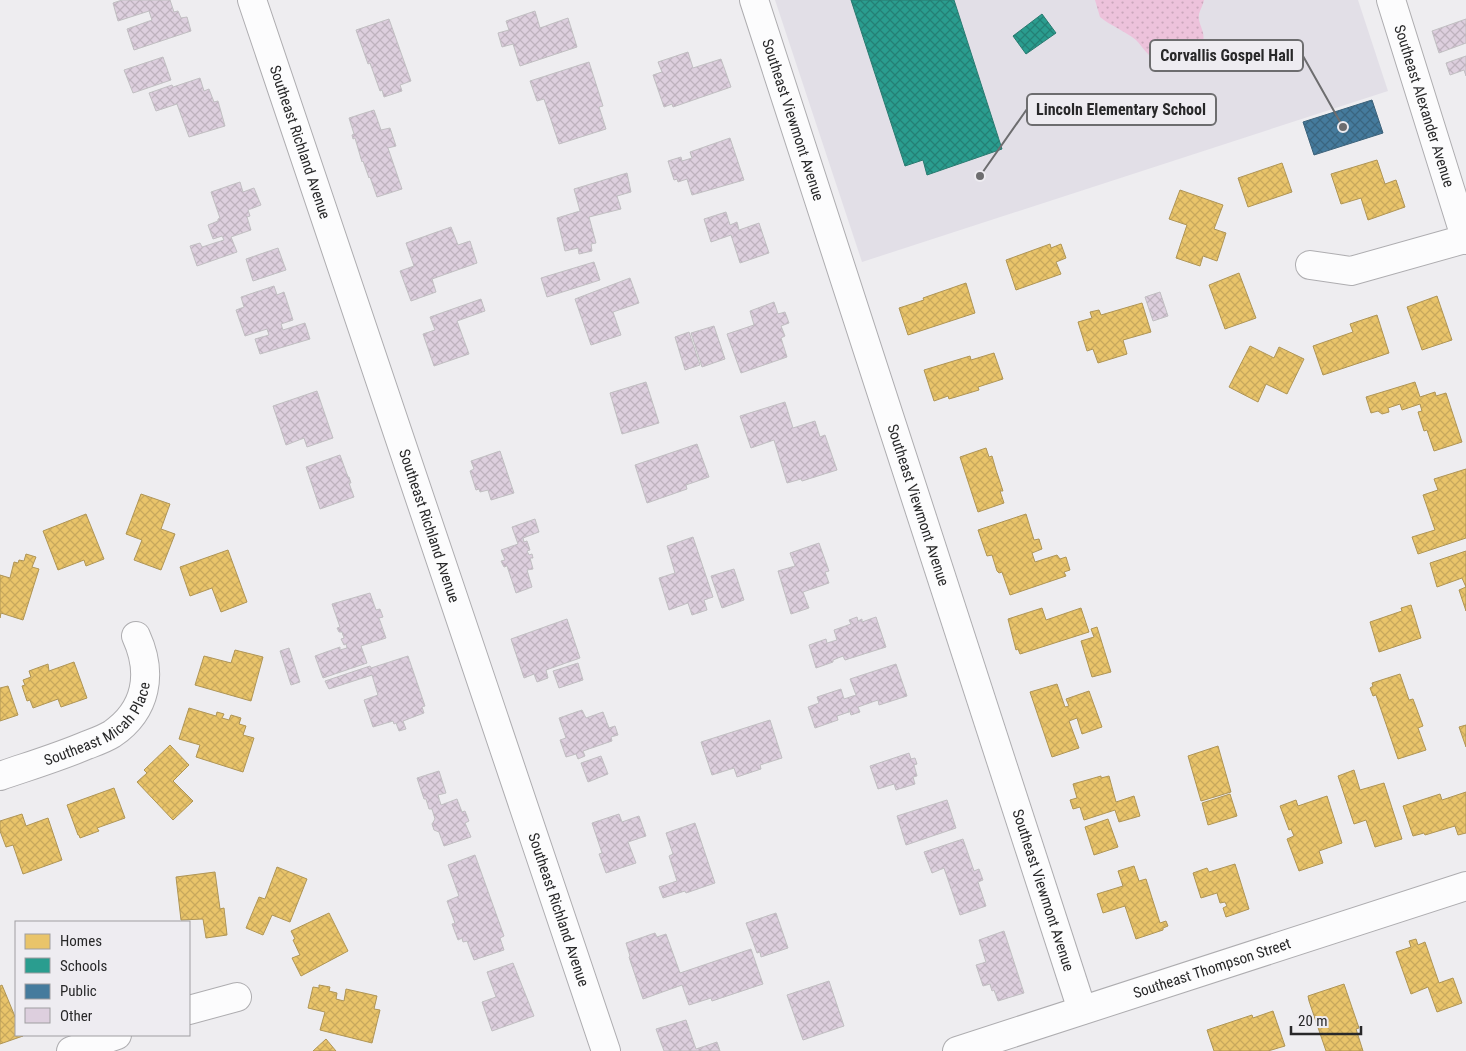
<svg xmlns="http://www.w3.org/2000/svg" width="1466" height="1051" font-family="'Roboto Condensed',sans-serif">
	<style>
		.built { fill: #e2dfe7 }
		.park { fill: url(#park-dots) }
		.homes { fill: url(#homes-cross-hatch); stroke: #af9556 }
		.schools { fill: url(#schools-cross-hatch); stroke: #297a70 }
		.public { fill: url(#public-cross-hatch); stroke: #3c627a }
		.building { fill: url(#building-cross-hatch); stroke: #c1bfc2 }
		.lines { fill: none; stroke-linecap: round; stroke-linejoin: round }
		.street-casing { stroke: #aeadb0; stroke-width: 30 }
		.secondary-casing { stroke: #aeadb0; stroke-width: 30 }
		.street { stroke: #fcfcfd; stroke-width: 28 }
		.secondary { stroke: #fcfcfd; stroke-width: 28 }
		.labels { text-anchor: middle; stroke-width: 5; stroke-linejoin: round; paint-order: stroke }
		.street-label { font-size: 15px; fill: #282829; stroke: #eeecf1 }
		.leader { fill: none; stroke: #6d6d6f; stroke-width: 2 }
		.callout-dot { fill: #6d6d6f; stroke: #eeecf1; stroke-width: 2 }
		.callout { fill: #eeecf1; stroke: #6d6d6f; stroke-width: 2 }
		.callout-label { font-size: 16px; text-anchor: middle; font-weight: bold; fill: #282829 }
	</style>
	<defs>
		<pattern id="park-dots" width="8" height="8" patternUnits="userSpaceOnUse" patternTransform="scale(1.25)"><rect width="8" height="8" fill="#edc2db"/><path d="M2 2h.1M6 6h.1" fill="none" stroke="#cba7bc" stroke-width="1.8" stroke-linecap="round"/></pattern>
		<pattern id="homes-cross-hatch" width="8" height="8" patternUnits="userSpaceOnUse" patternTransform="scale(1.25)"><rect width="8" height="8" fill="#e9c46a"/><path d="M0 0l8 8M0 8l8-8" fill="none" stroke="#c8a85c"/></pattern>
		<pattern id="schools-cross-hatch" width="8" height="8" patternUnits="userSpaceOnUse" patternTransform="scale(1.25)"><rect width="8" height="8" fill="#2a9d8f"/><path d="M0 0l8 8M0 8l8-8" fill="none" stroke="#248075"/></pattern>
		<pattern id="public-cross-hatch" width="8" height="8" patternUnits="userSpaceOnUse" patternTransform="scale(1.25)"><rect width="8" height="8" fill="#457b9d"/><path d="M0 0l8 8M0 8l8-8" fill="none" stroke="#3a6580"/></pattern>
		<pattern id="building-cross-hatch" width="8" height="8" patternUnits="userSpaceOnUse" patternTransform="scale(1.25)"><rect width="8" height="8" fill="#ddcfde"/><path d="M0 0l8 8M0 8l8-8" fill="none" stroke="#beb2be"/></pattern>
	</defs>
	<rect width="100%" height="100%" fill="#eeedf0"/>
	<path class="built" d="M775 0H1358L1388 91 862 262Z"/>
	<path class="park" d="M1095 0H1204C1203 5 1200 10 1199 14 1197 23 1206 32 1203 41 1199 54 1171 67 1158 61 1148 57 1143 47 1136 40 1125 31 1111 26 1100 17Z"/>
	<path class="homes" d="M1377 160 1385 184 1396 180 1405 207 1368 220 1361 198 1341 204 1331 174Z
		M1282 163 1292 192 1248 207 1238 178Z
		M1180 190 1223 205 1214 229 1226 233 1217 261 1203 256 1200 266 1176 258 1187 225 1169 219Z
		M1050 244 1051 248 1061 244 1066 258 1056 262 1061 274 1016 290 1006 260Z
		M1239 273 1256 318 1225 329 1209 285Z
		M966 283 975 313 908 335 899 308 924 300 923 298Z
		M1437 296 1452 340 1422 350 1407 307Z
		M1142 303 1151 332 1123 340 1127 354 1098 363 1093 349 1087 351 1078 322 1092 318 1090 312 1099 310 1101 315Z
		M1377 315 1389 353 1323 375 1313 346 1353 332 1350 324Z
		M1250 346 1274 358 1279 347 1304 359 1287 394 1266 384 1258 402 1229 387Z
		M994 353 1003 379 978 387 979 390 949 399 948 396 934 401 924 370 970 356 971 360Z
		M1415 382 1420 397 1435 392 1436 396 1446 393 1462 442 1434 451 1427 430 1424 431 1418 412 1422 411 1420 404 1402 410 1400 404 1388 408 1389 412 1382 414 1378 411 1371 413 1366 397Z
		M986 448 989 457 992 456 996 470 1003 491H1000L1004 503 978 512 960 457Z
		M1466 469V538L1418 554 1412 537 1435 530 1423 495 1438 490 1434 479Z
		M141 494 170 504 161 529 175 534 161 570 134 560 142 540 126 534Z
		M86 514 104 559 86 566 84 560 58 570 43 531Z
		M1026 514 1034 540 1039 539 1042 549 1032 553 1035 562 1057 555 1060 559 1066 557 1070 570 1064 572 1066 576 1010 595 1002 572 999 573 997 571 992 555 987 556 978 530Z
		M228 550 247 602 221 612 212 588 190 596 180 567Z
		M1466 551V611L1459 590 1466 587 1462 578 1437 587 1430 563Z
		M26 554 36 557 32 567 39 569 23 620 1 613 0 618V575L10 578 14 562 18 563 19 560 24 561Z
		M1411 605 1421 638 1379 652 1370 622 1402 611 1401 608Z
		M1042 608 1046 620 1081 608 1089 632 1020 654 1018 649 1016 650 1008 619Z
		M1097 627 1111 672 1092 677 1081 641 1094 637 1091 629Z
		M235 650 263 657 251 701 195 685 204 656 231 663Z
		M74 662 87 698 61 707 58 699 33 708 30 700 27 701 22 686 25 685 23 680 31 677 29 671 48 664 49 671Z
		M1400 674 1409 700 1413 699 1423 726 1418 728 1426 750 1398 759 1376 695 1373 696 1370 688 1373 686 1372 683Z
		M1057 684 1065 707 1069 706 1066 699 1089 691 1102 727 1082 734 1077 718 1069 721 1079 748 1052 757 1030 692Z
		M8 686 18 715 0 721V688Z
		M189 708 216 716 217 712 224 714 222 718 229 720 231 715 241 718 239 724 246 726 243 735 254 738 243 772 196 757 200 745 179 739Z
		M1466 725V747L1459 727Z
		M170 745 189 765 173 781 193 801 173 820 137 782 147 773 144 770Z
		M1218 746 1231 792 1201 801 1188 756Z
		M1354 770 1360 790 1384 783 1402 839 1375 847 1366 820 1354 824 1338 776Z
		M1101 776V778L1109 776 1116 802 1134 796 1140 816 1119 822 1115 810 1084 820 1080 807 1073 809 1070 800 1077 798 1073 784Z
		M114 788 125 818 97 828 99 831 80 838 79 835H78L67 805Z
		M1466 792V833L1458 835 1455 826 1425 835 1424 833 1413 836 1403 806 1440 794 1442 800Z
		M1230 794 1237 816 1208 825 1202 803Z
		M1327 796 1342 843 1319 851 1323 863 1299 871 1287 839 1294 836 1291 829 1289 830 1280 806 1296 800 1298 806Z
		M22 814 26 826 48 818 62 860 23 874 13 845 6 847 0 831V821Z
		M1108 819 1118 847 1094 855 1085 827Z
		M1235 864 1249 909 1226 917 1223 908 1227 906 1225 902 1220 903 1217 893 1201 898 1193 873 1207 868 1209 872Z
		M1134 866 1139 881 1146 879 1160 923 1166 921 1168 926 1163 928V930L1136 939 1125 906 1103 913 1097 894 1123 886 1118 871Z
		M277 867 307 879 290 922 272 915 263 935 246 928 259 897 265 899Z
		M215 872 220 909 224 908 227 935 206 938 203 919 181 920 176 877Z
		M329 913 348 951 301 976 292 958 300 955 293 940 295 939 291 931Z
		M1416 939 1418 945 1425 942 1439 983 1453 978 1462 1003 1437 1012 1428 987 1411 994 1396 952 1411 947 1409 941Z
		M1344 984 1359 1028 1356 1029 1363 1051H1326L1309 1001 1308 996Z
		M2 985 16 1019V1035L23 1036 0 1044V986Z
		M319 985 330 987 329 991 337 993 336 999 344 1001 346 989 377 996 374 1009 380 1010 372 1043 320 1030 325 1012 308 1008 313 987 319 988Z
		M1273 1011 1285 1046 1268 1051H1214L1207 1030 1252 1015 1253 1018Z
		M326 1039 336 1051H313Z"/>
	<path class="schools" d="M851 0H954L1002 149 927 175 923 160 905 166Z
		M1042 14 1056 33 1026 54 1013 36Z"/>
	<path class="public" d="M1372 100 1383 133 1314 155 1303 122Z"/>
	<path class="building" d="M122 0H170L174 12 178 11 181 18 187 17 191 31 134 50 127 29 152 20 149 11 118 21 113 3Z
		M535 11 540 28 568 18 577 47 520 66 513 44 502 47 498 33 509 30 506 21Z
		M389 19 411 81 400 85 402 91 384 97 382 90 380 91 370 63 368 64 356 30Z
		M1466 19V43L1439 53 1432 31Z
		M688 52 693 68 721 59 731 87 673 107 672 104 664 107 653 75 662 72 658 62Z
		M1466 56V76L1464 70 1450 75 1446 63Z
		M163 57 171 80 133 93 124 70Z
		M589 62 603 106 599 107 606 129 559 144 544 99 537 101 530 81Z
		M200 78 204 91 209 89 214 102 218 101 225 126 189 137 177 104 156 111 149 93 172 85 173 87Z
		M374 110 381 130 390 128 396 146 388 148 402 189 377 197 370 177 369 178 363 161 362 162 355 138 353 139 352 135 354 134 349 118Z
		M730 138 744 180 692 195 687 179 678 182 677 179 674 180 668 161 681 157 682 161 692 158 690 152Z
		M627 173 631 192 617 196 621 209 589 217 596 243 591 244 592 251 579 254 578 248 565 251 557 218 580 211 574 189Z
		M240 182 243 192 254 188 261 205 248 210 250 216 247 217 251 230 231 237 237 252 197 266 190 246 200 243 202 247 224 240 222 236 213 239 208 225 218 221V219L220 218 211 192Z
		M726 212 730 225 737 222 739 230 759 223 769 253 740 263 731 235 711 242 704 219Z
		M451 227 458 245 470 241 477 263 432 279 436 292 411 301 400 271 414 266 406 243Z
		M278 248 286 270 253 281 246 259Z
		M594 262 600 280 547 297 541 278Z
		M630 278 639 303 613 312 621 335 591 345 575 299Z
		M274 286 277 295 284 292 293 320 281 324 283 330 305 323 310 339 260 354 255 339 269 335 267 329 245 336 236 310 244 307 241 297Z
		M1160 292 1168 316 1153 321 1145 297Z
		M481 299 485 311 457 321 469 354 434 366 423 334 435 330 430 317Z
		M774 302 778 314 785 312 789 323 781 326 785 336 781 338 787 357 741 373 727 334 754 325 750 311Z
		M714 326 725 359 702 367 691 333Z
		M689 332 700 365 685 370 675 337Z
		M646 382 659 423 622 434 610 393Z
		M317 391 333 438 307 447 304 438 286 445 273 406Z
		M785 402 793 428 815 421 820 437 825 435 837 470 802 481 801 479 787 483 774 440 751 448 740 416Z
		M697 444 709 477 686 485 687 489 647 503 635 465Z
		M500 451 514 493 491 500 488 490 480 492 479 489 476 490 470 471 474 469 471 461Z
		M340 455 348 477H349L351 483H349L354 497 320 509 306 467Z
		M535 519 539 532 523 538 524 542 527 541 530 550 527 551 529 555 532 554 533 558H530L533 569 527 570 532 587 516 593 507 566 504 567 501 561 505 560 501 550 518 544 512 527Z
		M693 537 713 597 704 600 707 610 692 615 688 603 669 610 659 578 675 573 667 546Z
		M819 543 829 571 825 572 829 583 803 592 809 608 791 614 778 571 795 566 790 553Z
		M734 569 744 600 722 608 711 576Z
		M370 593 376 610 380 609 383 617 379 618 386 638 361 646 367 663 323 678 315 656 340 647V650L347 648 346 644 344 645 341 639 344 638 342 632H339L337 628 340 627 332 604Z
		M857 617 858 621 862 619V622L876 617 886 647 845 660 843 656 833 660V662L816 668 809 645 826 639 827 643 837 640 834 630 851 624 849 620Z
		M567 619 580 658 546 670 548 678 537 682 534 674 524 678 511 639Z
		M289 648 300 682 291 685 280 651Z
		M408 656 425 706 422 707 424 713 403 721 406 729 399 731 396 723 394 724 393 721 373 727 364 700 378 695 372 675 329 689 325 681 370 666 371 668Z
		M578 663 583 680 559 688 553 671Z
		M896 664 907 696 879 705 878 700 858 707 860 712 851 715 849 709V712L837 716 838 720 815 728 808 707 819 703 817 697 841 689 844 699 856 695 850 679Z
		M582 710 586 718 603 712 609 728 615 726 618 735 611 737 612 741 583 751 585 756 578 759 576 754 566 757 560 740 566 738 559 718Z
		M770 720 782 758 760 765 761 769 737 777 734 768 712 775 701 742Z
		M909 753 911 759 915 758 917 764 914 765 917 776 913 777 915 784 896 790 894 784 878 789 870 766Z
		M601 756 608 774 588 782 581 763Z
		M439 771 446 793 438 795 441 805 457 799 462 812 465 811 469 821 465 823 471 837 444 846 439 832 434 830 432 824 435 819 432 809H429L426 799H424L417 778Z
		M947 800 956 828 906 845 897 816Z
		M619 814 622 822 639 816 646 836 628 842 636 863 606 873 599 854 602 853 592 823Z
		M695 823 715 883 686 893 685 891 663 898 659 887 677 881 669 856 673 854 666 833Z
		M963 839 974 871 979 869 983 880 978 882 986 906 960 915 944 868 932 873 924 852Z
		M475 855 504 936 500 938 504 950 474 960 467 941 463 942 462 938 458 940 452 924 455 923 447 901 459 896 448 865Z
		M776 913 788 948 761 957 760 952 757 953 746 923Z
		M1004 931 1024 993 998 1001 994 990 992 991 990 984 983 986 976 965 986 962 979 940Z
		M655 933 657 937 666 934 680 973 751 949 763 984 712 1001 711 998 689 1005 682 985 643 999 629 957 630 956 626 943Z
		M513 963 534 1016 492 1031 482 1002 496 997 487 972Z
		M829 981 844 1026 803 1040 787 995Z
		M686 1020 696 1049 717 1042 720 1051H664L656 1029Z"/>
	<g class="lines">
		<g class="street-casing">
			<g id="street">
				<path id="s1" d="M252 0 606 1051"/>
				<path id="s2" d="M754 0 1082 1010"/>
				<path d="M1310 265 1351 271 1465 239"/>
				<path id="s3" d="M0 776C29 766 59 757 87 745 95 742 104 739 112 734 147 710 153 673 136 636"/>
				<path d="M189 1010 237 997"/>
				<path d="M71 1051 117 1035"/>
				<path id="s4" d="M957 1051 1466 886"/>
			</g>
		</g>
		<g class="secondary-casing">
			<g id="secondary">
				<path id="s5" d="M1391 0 1466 240"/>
			</g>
		</g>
		<use href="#street" class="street"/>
		<use href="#secondary" class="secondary"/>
	</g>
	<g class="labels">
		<g class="street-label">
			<text dy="5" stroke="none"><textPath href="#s5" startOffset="111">Southeast Alexander Avenue</textPath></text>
			<text dy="5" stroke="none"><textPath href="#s2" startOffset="126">Southeast Viewmont Avenue</textPath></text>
			<text dy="5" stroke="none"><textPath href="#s1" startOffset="150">Southeast Richland Avenue</textPath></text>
			<text dy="5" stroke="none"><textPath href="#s2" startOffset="531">Southeast Viewmont Avenue</textPath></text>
			<text dy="5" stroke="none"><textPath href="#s1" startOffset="555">Southeast Richland Avenue</textPath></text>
			<text dy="5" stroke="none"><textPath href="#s3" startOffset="115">Southeast Micah Place</textPath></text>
			<text dy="5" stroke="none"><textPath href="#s2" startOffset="936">Southeast Viewmont Avenue</textPath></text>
			<text dy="5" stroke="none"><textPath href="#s1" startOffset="960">Southeast Richland Avenue</textPath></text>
			<text dy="5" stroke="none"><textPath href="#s4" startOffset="268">Southeast Thompson Street</textPath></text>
		</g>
	</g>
	<path class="leader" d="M1343 127L1303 56M980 176L1027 109"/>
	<g class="callout-dot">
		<circle cx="1343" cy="127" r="5"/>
		<circle cx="980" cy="176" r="5"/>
	</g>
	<g class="callout">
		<rect x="1150" y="40" width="153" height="31" rx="5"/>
		<rect x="1027" y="94" width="189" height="31" rx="5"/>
	</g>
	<g class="callout-label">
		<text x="1227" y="61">Corvallis Gospel Hall</text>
		<text x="1121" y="115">Lincoln Elementary School</text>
	</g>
	<rect x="15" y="921" width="175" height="115" fill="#eeecf1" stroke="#9f9ea1"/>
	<rect x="25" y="934" width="25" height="15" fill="#e9c46a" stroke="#9f9ea1"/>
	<text x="60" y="946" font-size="15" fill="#282829">Homes</text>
	<rect x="25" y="958" width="25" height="15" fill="#2a9d8f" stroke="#9f9ea1"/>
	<text x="60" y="971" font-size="15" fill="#282829">Schools</text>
	<rect x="25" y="984" width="25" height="15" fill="#457b9d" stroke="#9f9ea1"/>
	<text x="60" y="996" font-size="15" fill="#282829">Public</text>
	<rect x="25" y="1008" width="25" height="15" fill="#ddcfde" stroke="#9f9ea1"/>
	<text x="60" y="1021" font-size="15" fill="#282829">Other</text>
	<path d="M1291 1026v8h70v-8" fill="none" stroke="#282829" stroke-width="2.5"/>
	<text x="1298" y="1026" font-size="15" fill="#282829" stroke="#eeecf1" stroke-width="4" paint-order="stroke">20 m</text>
</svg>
